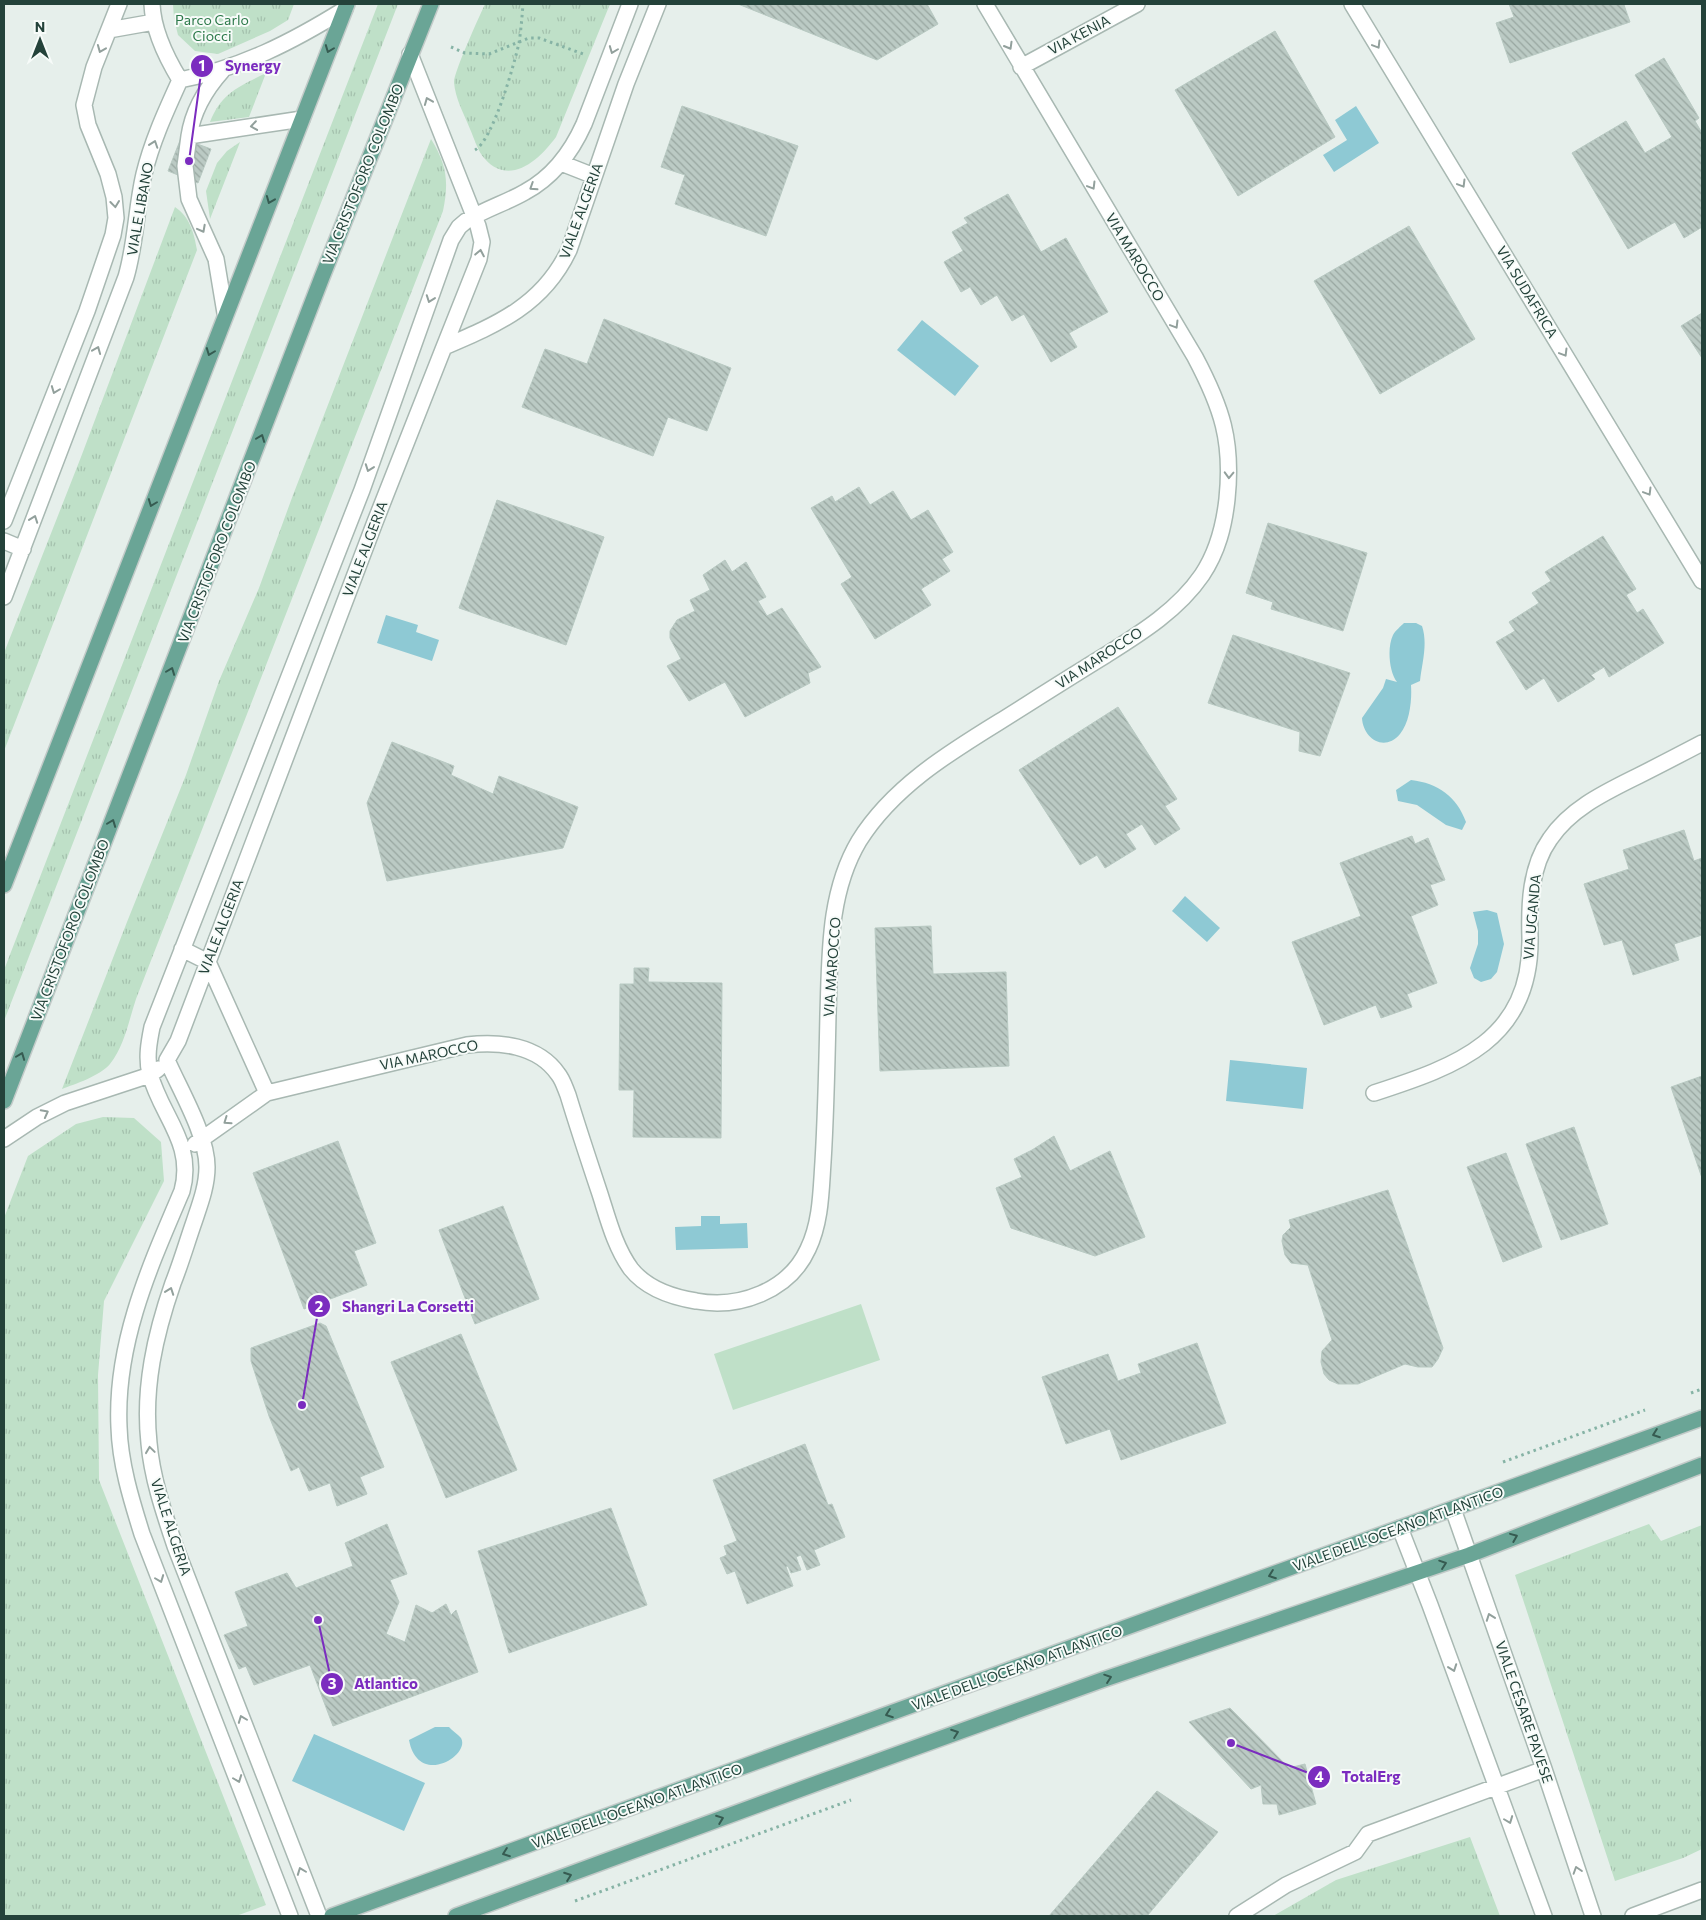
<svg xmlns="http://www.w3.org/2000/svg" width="1706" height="1920" font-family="Commissioner,sans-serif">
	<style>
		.grass { fill: url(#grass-tufts) }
		.pitch { fill: #bfe0c8 }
		.water { fill: #8ec9d4 }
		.building { fill: url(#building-back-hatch); stroke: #b8c9c2 }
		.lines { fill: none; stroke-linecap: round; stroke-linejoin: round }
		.minor-casing { stroke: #a8b8b2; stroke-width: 18 }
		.major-casing { stroke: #c2cac8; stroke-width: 18 }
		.path { stroke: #86b3a5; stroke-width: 3; stroke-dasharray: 2.5 4; stroke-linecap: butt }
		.minor { stroke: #fff; stroke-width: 15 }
		.major { stroke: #6aa596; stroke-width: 15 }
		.oneway { stroke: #92a09c }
		.oneway2 { stroke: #365b51 }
		.labels { text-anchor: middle; stroke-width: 4; stroke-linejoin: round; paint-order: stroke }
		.park-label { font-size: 14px; fill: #2d7a4b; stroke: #f7fbf9 }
		.street-label { font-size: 14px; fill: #24423a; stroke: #f7fbf9 }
		.leader { fill: none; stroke: #7b2cbf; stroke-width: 2 }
		.callout-dot { fill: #7b2cbf; stroke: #f7fbf9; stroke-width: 2 }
		.mark-label { font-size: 15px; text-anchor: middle; font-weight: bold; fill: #fff }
		.callout-label { font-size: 15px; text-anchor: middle; font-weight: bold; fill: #7b2cbf; stroke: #f7fbf9; stroke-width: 4; stroke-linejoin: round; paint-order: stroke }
	</style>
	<defs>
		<pattern id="grass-tufts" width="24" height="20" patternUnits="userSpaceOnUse" patternTransform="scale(1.25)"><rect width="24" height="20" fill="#bfe0c8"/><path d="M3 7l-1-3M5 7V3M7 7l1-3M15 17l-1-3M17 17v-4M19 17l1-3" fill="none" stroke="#a4c1ad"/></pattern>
		<pattern id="building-back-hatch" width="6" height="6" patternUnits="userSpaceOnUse" patternTransform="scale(1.25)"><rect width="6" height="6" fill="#bbcac4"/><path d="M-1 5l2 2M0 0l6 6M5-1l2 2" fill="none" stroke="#98a6a0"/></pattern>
	</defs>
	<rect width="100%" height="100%" fill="#e6efeb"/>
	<path class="grass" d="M173 4H294L288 20 270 31 218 54 195 51 178 35 174 19Z
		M378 4H398L4 1021V970Z
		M485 4H610L556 137C540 159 510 187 485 159 478 152 474 138 470 129 464 114 455 98 454 82 454 72 479 17 485 4Z
		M266 73 249 117 210 122C221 93 240 86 266 73Z
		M431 139C447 165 449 182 443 211L136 999C129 1020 124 1047 110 1064 100 1076 75 1084 62 1089L127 922 186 775 219 681 259 588 293 495Z
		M240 142 210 219 206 191 217 163 227 151Z
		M175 207C190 217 194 233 197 250L4 751V653L81 457Z
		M103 1117 134 1118 161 1142 164 1181 104 1301 98 1375 99 1480 266 1905 236 1916H4V1218L28 1156 76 1124Z
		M1649 1524 1661 1541 1702 1525V1849L1683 1858 1615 1881 1515 1575Z
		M1470 1837 1500 1916H1273L1336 1880Z"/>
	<path class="pitch" d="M861 1304 880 1360 733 1410 714 1354Z"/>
	<path class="water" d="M1356 106 1379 143 1334 172 1323 155 1347 140 1335 120Z
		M922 320 979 366 955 396 897 350Z
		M386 615 418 625 416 632 439 640 432 661 377 643Z
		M1404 623H1416L1422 626C1428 644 1422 663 1420 681L1411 685C1412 700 1410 722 1400 734 1384 753 1363 738 1362 718L1383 688 1386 679 1397 682C1389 672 1387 647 1393 635 1395 631 1401 626 1404 623Z
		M1411 780C1438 783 1457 797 1466 822L1462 830 1446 825 1417 805 1398 801 1396 790Z
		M1185 896 1220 928 1207 942 1172 911Z
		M1487 910 1497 913 1504 944 1497 972 1491 979 1481 982 1474 978 1470 968 1478 944V931L1473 912Z
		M1230 1060 1307 1068 1303 1109 1226 1101Z
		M701 1216H720V1224L747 1223 748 1248 676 1250 675 1227 701 1226Z
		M435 1727H449C452 1731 458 1734 461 1738 471 1755 418 1788 409 1740Z
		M314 1734 425 1783 404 1831 292 1781Z"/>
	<path class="building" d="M738 4H927L938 24 877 60Z
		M1509 4H1626L1624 5 1630 22 1510 63 1496 23 1514 17Z
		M1275 31 1335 137 1238 196 1175 90Z
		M1664 58 1699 118 1695 121 1702 133V227L1684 238 1675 222 1628 249 1572 153 1626 121 1645 153 1672 137 1635 75Z
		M682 106 798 146 766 236 675 204 685 175 661 167Z
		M181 138 211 149 198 183 168 171Z
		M1008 194 1041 252 1066 238 1108 312 1069 333 1077 347 1051 362 1024 314 1012 321 997 295 981 305 970 287 961 292 944 262 963 251 952 232 968 223 964 218Z
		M1409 226 1475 339 1380 394 1314 281Z
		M1702 313V358L1681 326Z
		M604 319 731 368 707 431 668 417 653 456 522 407 545 349 587 364Z
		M859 487 870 505 893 491 911 520 928 510 953 552 942 559 950 571 921 589 931 605 875 639 841 584 852 577 811 508 832 496 835 502Z
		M497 500 604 537 566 645 459 608Z
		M1268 523 1367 553 1343 631 1271 609 1273 602 1246 593Z
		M1603 536 1636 589 1626 595 1637 613 1643 609 1664 643 1609 677 1604 667 1591 675 1595 679 1558 702 1544 678 1526 690 1496 642 1515 631 1509 622 1539 603 1532 593 1551 581 1545 572Z
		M725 560 732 572 746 562 766 597 758 601 767 616 782 608 821 667 808 673 810 683 745 717 725 682 689 701 667 666 681 659 670 638V631L677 620 695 611 690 600 710 590 703 575Z
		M1233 635 1350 673 1320 756 1299 751 1300 732 1208 703Z
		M1118 707 1177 799 1165 806 1180 829 1155 845 1142 824 1126 834 1136 849 1105 868 1097 855 1080 865 1019 770Z
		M392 742 454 766 451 775 493 794 499 776 578 807 563 848 387 881 367 803Z
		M1684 830 1694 861 1702 858V935L1674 944 1679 960 1633 975 1622 940 1604 945 1584 884 1629 869 1623 850Z
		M1412 836 1415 844 1428 838 1445 880 1430 885 1438 905 1411 916 1437 983 1407 994 1412 1007 1381 1018 1376 1005 1324 1025 1292 942 1361 916 1340 863Z
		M931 926 933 974 1006 972 1009 1066 880 1071 875 928Z
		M634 968H649L648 982 722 983 721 1138 633 1137 634 1090H619L620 984H634Z
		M1702 1076V1178L1671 1087Z
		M1574 1127 1608 1224 1561 1240 1526 1144Z
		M1054 1136 1070 1171 1110 1151 1145 1237 1095 1256 1011 1228 996 1188 1022 1177 1014 1159 1032 1150Z
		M338 1141 376 1243 354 1251 367 1285 304 1309 253 1173Z
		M1506 1153 1542 1247 1503 1262 1467 1167Z
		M1388 1190 1443 1348 1438 1359 1432 1367H1418L1405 1364 1358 1384H1338L1329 1380 1324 1374 1321 1362 1322 1351 1332 1340 1308 1265 1291 1263 1285 1255 1282 1241 1283 1235 1291 1227 1289 1220Z
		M503 1206 539 1299 475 1324 439 1230Z
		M320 1323 326 1326 384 1467 360 1477 367 1494 337 1506 330 1483 309 1491 299 1467 291 1471 269 1416 251 1361V1348Z
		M461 1334 517 1470 446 1498 391 1362Z
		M1197 1343 1226 1423 1121 1460 1110 1429 1066 1444 1042 1377 1108 1354 1118 1381 1141 1373 1138 1364Z
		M805 1444 828 1505 832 1504 845 1537 814 1550 820 1565 807 1570 801 1555 796 1557 801 1570 791 1573 788 1566 786 1567 793 1586 747 1604 735 1571 727 1574 720 1558 727 1555 724 1546 737 1541 713 1480Z
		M611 1508 647 1605 509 1653 478 1551Z
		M387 1524 407 1574 390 1580 399 1602 386 1634 405 1642 416 1605 432 1613 446 1604 451 1615 456 1610 478 1672 333 1726 310 1665 254 1685 246 1666 239 1669 224 1635 248 1626 235 1592 287 1573 296 1588 353 1566 345 1543Z
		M1230 1708 1289 1768 1305 1764 1316 1804 1279 1815 1277 1804H1263L1261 1785 1251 1789 1189 1722Z
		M1157 1791 1218 1832 1147 1916H1049Z"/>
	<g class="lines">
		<g class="minor-casing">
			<path id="minor" d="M1352 4 1702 581
				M109 30 154 22
				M410 54 478 226 482 242 479 259 444 347
				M1021 67 1137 4
				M180 80C241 68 292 42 345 9
				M189 136C193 110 205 90 222 71
				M561 163 594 176
				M225 313 216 259 189 199 185 166 189 136 302 119
				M4 521 87 311 113 235 116 218 114 197 108 174 88 125 84 105 94 67 119 4
				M4 541 23 549
				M4 597 126 277C136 243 136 208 144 174 152 141 166 111 180 80 166 57 153 31 152 4
				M182 949 208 962 267 1093 467 1045C499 1041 538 1045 558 1074 563 1080 565 1088 568 1095 578 1128 589 1161 600 1194 608 1219 615 1247 631 1269 647 1289 671 1297 696 1301 739 1309 789 1291 808 1249 821 1222 821 1191 823 1162 826 1113 827 1063 828 1014 830 956 828 893 859 841 892 788 947 754 999 722 1034 700 1070 677 1106 655 1141 633 1178 610 1202 575 1218 551 1224 526 1227 499 1233 441 1222 408 1195 357L985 4
				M1374 1093C1457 1066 1532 1040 1530 937 1529 905 1530 867 1550 839 1571 808 1606 792 1638 776 1660 765 1681 754 1702 743
				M4 1139 37 1117 65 1103 150 1075 158 1069
				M195 1144 267 1093
				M1453 1509 1544 1769 1593 1916
				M1400 1528 1430 1605 1544 1916
				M290 1916 142 1534C131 1499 120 1463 119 1427 115 1343 150 1266 182 1191 195 1143 161 1116 150 1074 146 1058 149 1042 152 1027L362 490 451 240 459 227 466 221C485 209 506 203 525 192 553 177 571 153 584 124L630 4
				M319 1916 175 1546C164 1513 152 1478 149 1443 143 1388 155 1335 173 1283 181 1263 187 1242 194 1222 200 1204 207 1186 207 1167 207 1135 180 1090 167 1060L178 1041 375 522 444 347C498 324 543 305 569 250L626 84 658 4
				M1237 1916 1286 1885 1355 1852 1368 1834 1544 1769
				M1633 1916 1702 1890"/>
		</g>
		<g class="major-casing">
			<path id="major" d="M4 885 347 4
				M4 1101 322 277 431 4
				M332 1916 1702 1418
				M456 1916 823 1781 1102 1680 1469 1555 1702 1465"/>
		</g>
		<path class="path" d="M451 47 465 53 489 54 529 38H539L586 55
			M475 150C493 140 514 65 519 43 521 30 522 17 523 4
			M1691 1393 1702 1389
			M1503 1462 1645 1410
			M575 1901 851 1800"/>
		<use href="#minor" class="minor"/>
		<use href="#major" class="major"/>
	</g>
	<defs><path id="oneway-chevron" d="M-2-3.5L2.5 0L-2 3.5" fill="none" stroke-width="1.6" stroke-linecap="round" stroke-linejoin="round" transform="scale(1.25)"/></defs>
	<g class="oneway">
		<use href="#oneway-chevron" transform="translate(1377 45) rotate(59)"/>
		<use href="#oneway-chevron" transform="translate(1009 46) rotate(60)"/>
		<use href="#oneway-chevron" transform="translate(101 49) rotate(112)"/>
		<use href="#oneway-chevron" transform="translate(613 50) rotate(111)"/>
		<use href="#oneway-chevron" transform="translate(428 101) rotate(-112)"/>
		<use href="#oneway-chevron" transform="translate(254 126) rotate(172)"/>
		<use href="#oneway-chevron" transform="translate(154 144) rotate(-71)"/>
		<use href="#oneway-chevron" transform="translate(1462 184) rotate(59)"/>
		<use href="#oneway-chevron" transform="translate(1092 186) rotate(59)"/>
		<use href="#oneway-chevron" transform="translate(533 187) rotate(147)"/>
		<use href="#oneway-chevron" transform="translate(115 204) rotate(83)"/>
		<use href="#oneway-chevron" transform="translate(202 229) rotate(62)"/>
		<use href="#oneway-chevron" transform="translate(480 253) rotate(-79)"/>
		<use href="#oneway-chevron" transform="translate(430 299) rotate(110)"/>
		<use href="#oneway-chevron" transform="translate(1175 325) rotate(59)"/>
		<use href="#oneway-chevron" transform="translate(97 350) rotate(-68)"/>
		<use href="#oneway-chevron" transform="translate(1564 353) rotate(59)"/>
		<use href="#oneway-chevron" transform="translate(55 390) rotate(111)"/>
		<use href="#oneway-chevron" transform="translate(369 468) rotate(110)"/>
		<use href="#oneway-chevron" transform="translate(1229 475) rotate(92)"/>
		<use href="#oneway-chevron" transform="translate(1648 492) rotate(59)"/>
		<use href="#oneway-chevron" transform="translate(34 519) rotate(-70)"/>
		<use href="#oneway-chevron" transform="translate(45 1113) rotate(-28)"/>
		<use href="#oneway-chevron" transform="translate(227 1121) rotate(145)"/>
		<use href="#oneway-chevron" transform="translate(170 1291) rotate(-70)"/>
		<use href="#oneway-chevron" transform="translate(150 1450) rotate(-98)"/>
		<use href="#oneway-chevron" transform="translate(160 1579) rotate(69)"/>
		<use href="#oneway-chevron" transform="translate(1490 1617) rotate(-110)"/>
		<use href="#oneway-chevron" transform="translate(1453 1668) rotate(70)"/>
		<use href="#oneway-chevron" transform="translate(242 1719) rotate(-111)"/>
		<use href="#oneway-chevron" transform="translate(238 1779) rotate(69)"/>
		<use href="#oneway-chevron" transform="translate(1509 1820) rotate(69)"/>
		<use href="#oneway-chevron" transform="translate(1577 1870) rotate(-108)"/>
		<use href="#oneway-chevron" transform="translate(301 1871) rotate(-111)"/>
	</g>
	<g class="oneway2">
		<use href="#oneway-chevron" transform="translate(329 49) rotate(111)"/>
		<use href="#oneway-chevron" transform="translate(270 200) rotate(112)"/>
		<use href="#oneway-chevron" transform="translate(210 352) rotate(111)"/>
		<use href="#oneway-chevron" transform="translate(261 438) rotate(-69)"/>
		<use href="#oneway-chevron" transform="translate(152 503) rotate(111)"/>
		<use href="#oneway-chevron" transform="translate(171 671) rotate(-69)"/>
		<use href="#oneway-chevron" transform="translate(112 823) rotate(-69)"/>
		<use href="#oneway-chevron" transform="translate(21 1056) rotate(-69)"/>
		<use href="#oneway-chevron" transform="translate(1656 1434) rotate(160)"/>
		<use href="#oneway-chevron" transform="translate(1514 1537) rotate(-22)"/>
		<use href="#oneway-chevron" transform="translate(1443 1564) rotate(-19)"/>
		<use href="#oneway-chevron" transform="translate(1272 1575) rotate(160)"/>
		<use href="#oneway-chevron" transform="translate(1108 1678) rotate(-19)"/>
		<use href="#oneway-chevron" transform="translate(889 1714) rotate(160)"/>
		<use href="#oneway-chevron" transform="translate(955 1733) rotate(-20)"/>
		<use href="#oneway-chevron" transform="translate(720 1819) rotate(-21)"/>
		<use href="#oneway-chevron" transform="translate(506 1853) rotate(160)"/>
		<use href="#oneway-chevron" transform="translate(568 1876) rotate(-20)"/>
	</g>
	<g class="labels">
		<g class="park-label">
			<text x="212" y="25">Parco Carlo<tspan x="212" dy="16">Ciocci</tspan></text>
		</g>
		<g class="street-label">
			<text transform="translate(1079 35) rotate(-28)" y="5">VIA KENIA</text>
			<text transform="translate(363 174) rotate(-68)" y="5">VIA CRISTOFORO COLOMBO</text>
			<text transform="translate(140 209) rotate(-80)" y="5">VIALE LIBANO</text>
			<text transform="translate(581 211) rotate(-70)" y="5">VIALE ALGERIA</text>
			<text transform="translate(1135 257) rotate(59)" y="5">VIA MAROCCO</text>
			<text transform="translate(1527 292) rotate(59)" y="5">VIA SUDAFRICA</text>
			<text transform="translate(365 549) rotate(-69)" y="5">VIALE ALGERIA</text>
			<text transform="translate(217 552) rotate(-69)" y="5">VIA CRISTOFORO COLOMBO</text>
			<text transform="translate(1099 658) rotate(-33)" y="5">VIA MAROCCO</text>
			<text transform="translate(1532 917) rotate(-85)" y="5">VIA UGANDA</text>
			<text transform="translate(221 927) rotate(-69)" y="5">VIALE ALGERIA</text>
			<text transform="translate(70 930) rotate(-69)" y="5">VIA CRISTOFORO COLOMBO</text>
			<text transform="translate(832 967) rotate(-86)" y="5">VIA MAROCCO</text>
			<text transform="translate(429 1055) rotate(-12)" y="5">VIA MAROCCO</text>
			<text transform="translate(171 1527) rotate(72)" y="5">VIALE ALGERIA</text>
			<text transform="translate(1398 1529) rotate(-20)" y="5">VIALE DELL'OCEANO ATLANTICO</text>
			<text transform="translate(1017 1668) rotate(-20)" y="5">VIALE DELL'OCEANO ATLANTICO</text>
			<text transform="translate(1524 1712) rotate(71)" y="5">VIALE CESARE PAVESE</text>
			<text transform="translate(637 1806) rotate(-20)" y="5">VIALE DELL'OCEANO ATLANTICO</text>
		</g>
	</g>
	<path class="leader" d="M189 161L202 66M302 1405L319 1306M318 1620L332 1684M1231 1743L1319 1777"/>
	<g class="callout-dot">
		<circle cx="189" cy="161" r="5"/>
		<circle cx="302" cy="1405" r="5"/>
		<circle cx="318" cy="1620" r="5"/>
		<circle cx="1231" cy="1743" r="5"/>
		<circle cx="202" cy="66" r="12"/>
		<circle cx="319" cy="1306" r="12"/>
		<circle cx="332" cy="1684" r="12"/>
		<circle cx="1319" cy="1777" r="12"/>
	</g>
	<g class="mark-label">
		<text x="202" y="71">1</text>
		<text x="319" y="1312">2</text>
		<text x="332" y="1689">3</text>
		<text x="1319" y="1782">4</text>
	</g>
	<g class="callout-label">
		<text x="253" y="71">Synergy</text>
		<text x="408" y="1312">Shangri La Corsetti</text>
		<text x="386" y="1689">Atlantico</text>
		<text x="1371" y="1782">TotalErg</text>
	</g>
	<rect width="1706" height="1920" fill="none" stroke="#24423a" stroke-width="10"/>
	<g transform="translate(40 40)" stroke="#f7fbf9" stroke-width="4" paint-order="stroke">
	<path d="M0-4L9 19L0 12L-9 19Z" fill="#24423a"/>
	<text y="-8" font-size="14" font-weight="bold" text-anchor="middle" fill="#24423a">N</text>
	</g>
</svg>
